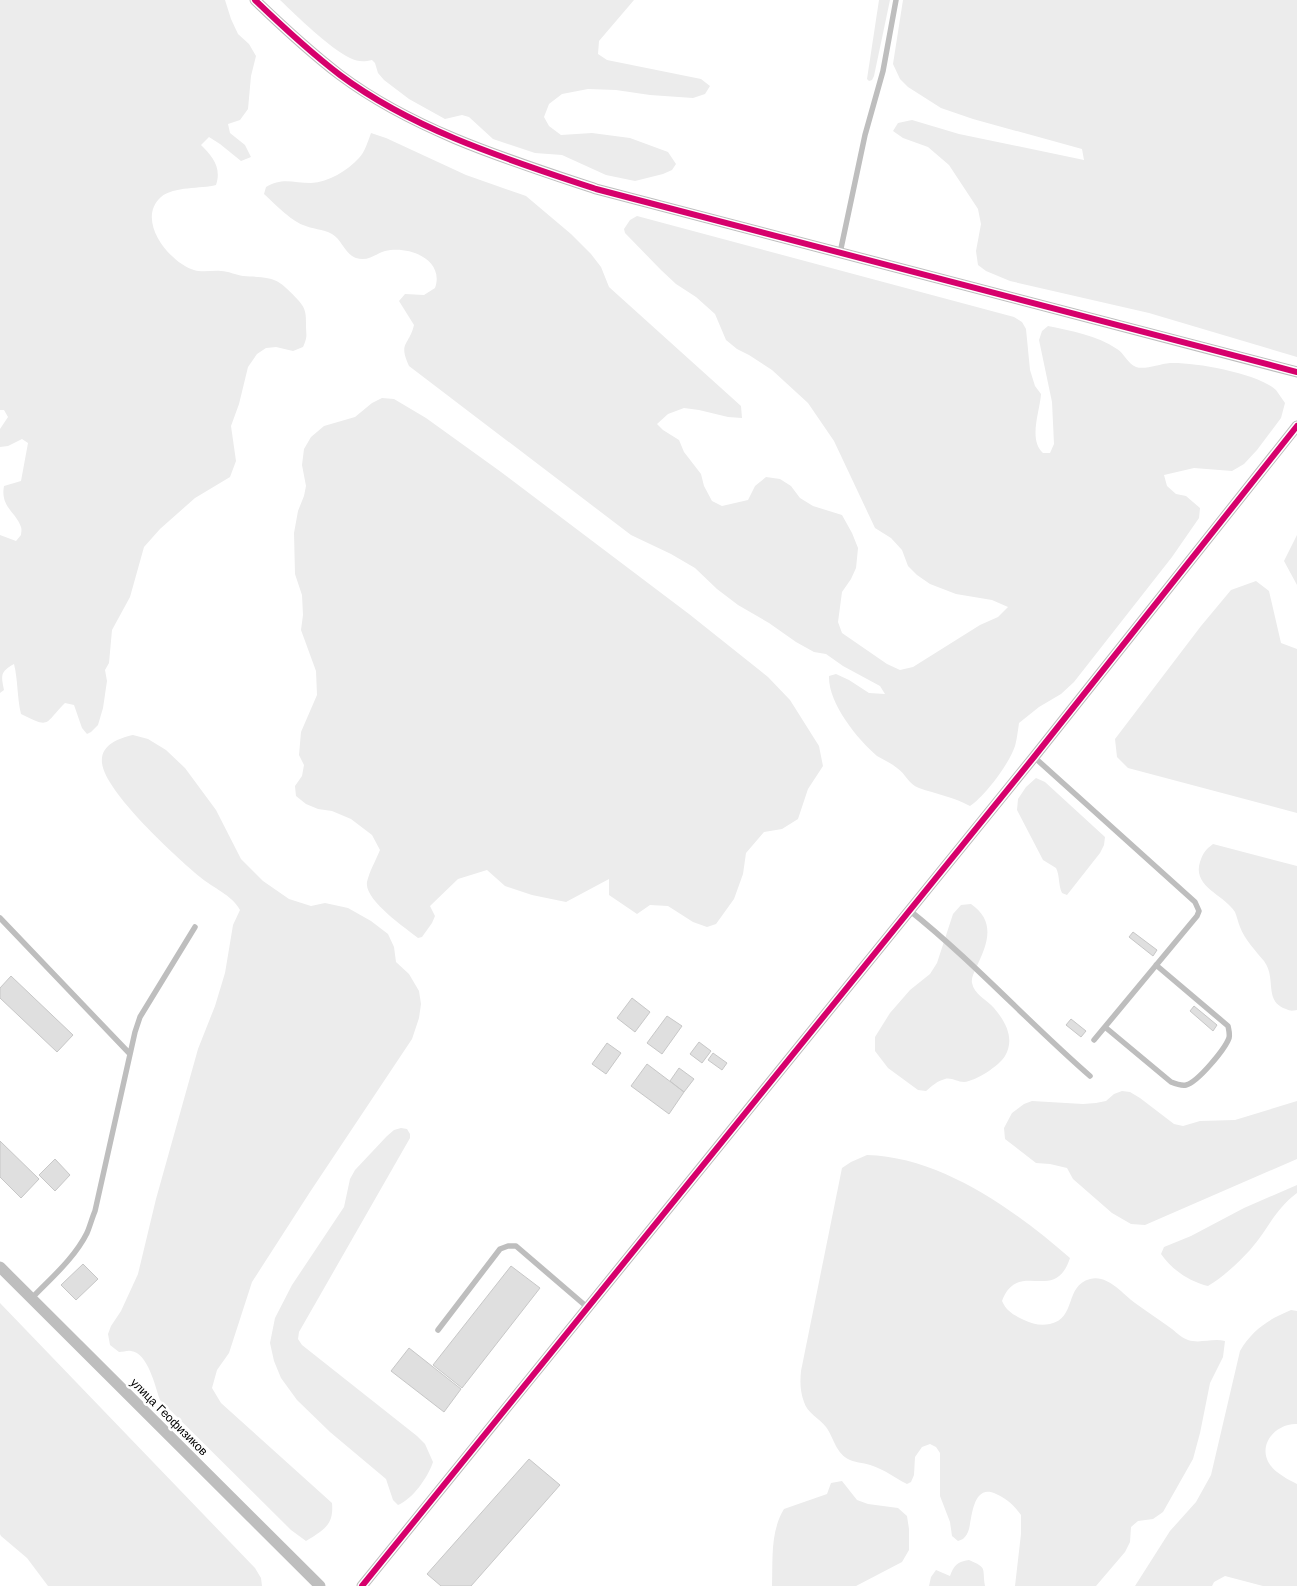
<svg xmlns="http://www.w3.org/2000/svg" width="1297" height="1586" font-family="'Work Sans',sans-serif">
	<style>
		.green { fill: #ececec }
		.building { fill: #dfdfdf; stroke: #c7c7c7 }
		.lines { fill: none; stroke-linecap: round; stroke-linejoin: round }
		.service { stroke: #bebebe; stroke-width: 5.5 }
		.minor { stroke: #bebebe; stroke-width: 11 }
		.cycleway-casing { stroke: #fff; stroke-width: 9 }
		.cycleway { stroke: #d6006c; stroke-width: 6 }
		.labels { text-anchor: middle; stroke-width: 5; stroke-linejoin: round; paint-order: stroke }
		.street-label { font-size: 12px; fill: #000; stroke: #fff }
	</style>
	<rect width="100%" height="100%" fill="#fff"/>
	<path class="green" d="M0 0H225L231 19 238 34 249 44 256 56 251 76 248 109 240 120 228 124 230 133 245 145 251 157 241 161 220 144 209 137 201 145C212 156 222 167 216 185 201 189 174 186 161 197 135 220 170 263 194 270 203 273 212 270 221 271 228 271 236 275 243 276 275 278 277 277 299 301 306 309 306 314 306 325 306 335 308 336 303 347L293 351 276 347 266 348 257 354 248 367 239 404 231 426 236 461 230 477 195 498 160 529 144 547 130 597 112 630 109 663 105 670 107 681 103 708 98 725 91 732 87 734 82 728 74 705 65 703C44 724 51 729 21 714 17 697 18 680 14 664 0 672 1 675 4 690L0 693V535L16 541 21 535C21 533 22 530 21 527 16 512 0 507 4 486L21 481 28 443 22 439 8 446 0 447V429L8 417 4 410H0Z
		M280 0H634L599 41 598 54 607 60 701 79 710 86 705 94 693 98 650 95 616 90 588 89 562 94 549 104 544 117 549 126 561 135 592 133 630 138 668 152 676 164 672 170 663 174 635 181 606 175 562 155 535 153 493 139 469 117 462 115 445 119 409 99 384 80 378 73 375 63 372 60C364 62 358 62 350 58 328 47 298 17 280 0Z
		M879 0H890L874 76 872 80 869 81 867 79Z
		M903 0H1297V357L1149 313 1010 281 986 271 978 265 976 251 981 224 978 209 949 165 928 147 903 138 893 131 898 123 912 120 959 134 1084 160 1082 149 973 119 941 108 908 87 900 79 893 64Z
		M371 133 386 138 466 175 526 196 571 234 591 254 601 267 609 287 741 406 742 418 728 417 699 410 684 408 668 414 657 424 663 430 679 440 684 452 701 474 704 486 712 501 722 506 748 500 755 486 766 477 780 479 791 486 800 498 813 506 842 515 852 533 858 548 856 568 851 579 842 592 838 622 842 633 887 664 900 670 913 667 980 625 998 617 1008 607 992 600 956 594 930 584 917 575 908 566 902 550 891 538 875 528 834 441 808 403 772 370 749 355 737 349 726 340 715 314 696 297 676 284 661 270 625 233 624 229 630 220 637 216 1014 317 1022 322 1026 329 1030 370 1035 386 1041 394C1040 411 1028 440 1043 453H1050L1054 444 1052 402 1039 340 1042 331 1048 326C1071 331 1097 335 1117 349 1124 353 1128 364 1136 367 1145 370 1159 364 1170 363 1194 362 1258 373 1276 390 1279 394 1282 399 1285 403L1281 418 1257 450 1244 464 1232 471 1194 468 1164 475 1167 486 1176 494 1186 496 1200 508 1199 518 1172 557 1074 682 1061 694 1039 707 1019 723C1018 730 1017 739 1015 746 1009 764 985 796 970 806 954 797 936 794 919 788 908 784 906 774 897 768 891 763 884 760 877 756 857 739 828 703 829 676L836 674 849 680 869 693 885 694 880 686 843 666 826 654 814 652 796 642 769 623 738 605 717 589 695 568 671 554 631 535 409 366C398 342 409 346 414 325L399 301 405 294 424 295 435 288C445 260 409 245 385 251 375 254 368 262 356 258 345 254 342 240 332 234 323 229 312 229 303 225 290 220 274 203 264 194L266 187C282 177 294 183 311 183 329 182 347 171 359 158 365 152 368 141 371 133Z
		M382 398 394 399 426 418 501 472 689 614 768 677 790 700 819 746 823 766 808 789 798 819 782 829 764 832 746 853 743 874 734 899 716 924 707 927 693 922 668 906 650 905 637 914 609 895V879L566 902 532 895 505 886 487 870 458 879 430 906 435 916 432 923 422 937 418 938C406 928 364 900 367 882 369 872 376 860 380 850L372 835 351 819 332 811 318 809 306 804 296 796 295 786 302 776 304 765 299 755 301 732 317 695 316 671 301 630 303 615 302 595 295 574 294 533 298 511 304 496 306 486 302 465 304 449 311 437 324 426 355 417 372 403Z
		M1297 535V585L1284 561Z
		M1256 581 1269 591 1281 643 1297 649V813L1128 768 1117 757 1115 739 1201 626 1231 590Z
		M133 735 148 739 166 750 185 768 216 810 241 859 263 881 289 899 311 906 325 903 348 908 371 921 388 934 394 947 396 962 409 974 419 991 421 1004 419 1018 412 1039 310 1192 252 1282 229 1353 217 1370 212 1388 221 1403 332 1503C334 1525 324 1530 306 1541L291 1530 160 1400C155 1386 148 1353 131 1351 128 1350 123 1352 119 1352L110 1345 108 1334 111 1326 121 1311 138 1274 156 1199 198 1049 215 1006 225 973 233 925 240 910C232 895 213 888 200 877 176 857 105 792 102 763 100 745 119 738 133 735Z
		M1036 778 1045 782 1105 837 1104 845 1100 853 1067 895 1062 893C1058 884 1060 876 1056 868L1043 860 1017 810 1018 799 1026 787Z
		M1213 844 1297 866V1010C1292 1011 1290 1011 1286 1009 1263 1001 1277 978 1264 961 1255 950 1245 940 1240 927 1238 922 1237 917 1235 912 1225 895 1192 887 1200 862 1203 853 1205 850 1213 844Z
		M971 904C997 922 987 945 976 968 974 973 971 978 972 983 974 994 987 1000 994 1008 1006 1022 1015 1039 1005 1056 999 1066 976 1081 964 1082 957 1082 951 1077 945 1079 937 1081 932 1086 926 1091L918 1090 888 1068 875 1051V1037L890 1013 910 990 930 974 937 963 953 914 961 905Z
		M1122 1091 1130 1092 1140 1098 1174 1124 1183 1126 1200 1121 1235 1120 1297 1101V1159L1145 1225 1131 1224 1112 1213 1073 1179 1067 1168 1050 1164 1036 1163 1005 1139 1004 1128 1012 1113 1024 1104 1032 1101 1083 1104 1096 1103 1106 1101 1114 1094Z
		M401 1128 407 1129 410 1134V1138L299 1332 298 1339 302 1345 417 1436 425 1444 433 1462C428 1477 413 1499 398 1505L393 1500 386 1479 330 1432 297 1400 281 1378 274 1361 270 1343 275 1318 292 1285 344 1207 350 1179 355 1170 387 1136 394 1130Z
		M867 1155C942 1157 1016 1211 1070 1258 1055 1305 1018 1258 1002 1301 1007 1312 1014 1315 1024 1320 1033 1324 1040 1326 1050 1324 1077 1318 1064 1286 1090 1279 1107 1274 1122 1293 1135 1303 1147 1312 1160 1320 1172 1329 1177 1333 1182 1338 1188 1340 1200 1344 1212 1338 1225 1341L1223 1357 1210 1383 1200 1433 1193 1459 1163 1512 1153 1519 1138 1521 1131 1527 1130 1542 1125 1552 1096 1586H1015L1021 1534V1515C1013 1504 1006 1498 994 1493 973 1485 972 1517 969 1529 968 1533 966 1536 963 1539L958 1541 952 1536 950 1522 940 1496V1453L936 1447 930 1444 922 1447 915 1457 914 1475 911 1482 907 1484C895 1478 885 1470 873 1466 866 1463 857 1463 850 1460 836 1454 834 1438 826 1427 819 1418 807 1413 804 1402 800 1391 800 1382 801 1371L842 1168 851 1162Z
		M1297 1185V1193C1274 1210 1268 1230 1250 1250 1238 1263 1223 1277 1208 1286 1190 1282 1171 1269 1161 1254L1164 1247 1191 1236 1244 1208Z
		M0 1303 255 1568 261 1578 262 1586H48L27 1558 1 1536 0 1534Z
		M1291 1310 1297 1311V1424C1279 1423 1260 1440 1267 1459 1271 1471 1287 1479 1297 1484V1586H1263L1225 1576 1214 1582 1212 1586H1135L1170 1531 1196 1502 1211 1475 1240 1351C1252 1330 1269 1319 1291 1310Z
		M842 1481 857 1500 868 1504 898 1508 907 1516 909 1529V1550L902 1562 856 1586H772C773 1560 770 1532 784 1509L827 1494 831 1483Z
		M969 1560C988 1568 982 1568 985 1586H929L931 1577 936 1570 950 1576C954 1565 957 1562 969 1560Z"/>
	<path class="building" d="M1133 932 1157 950 1153 956 1129 937Z
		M11 976 73 1035 57 1052 0 998V988Z
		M632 998 650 1012 635 1032 617 1018Z
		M1194 1006 1217 1025 1213 1031 1190 1011Z
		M667 1016 682 1026 662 1054 647 1043Z
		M1071 1019 1086 1031 1081 1037 1066 1025Z
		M699 1042 711 1051 702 1063 690 1054Z
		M607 1043 621 1053 606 1074 592 1064Z
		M713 1053 727 1063 722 1070 708 1060Z
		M647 1064 684 1092 669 1114 631 1086Z
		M679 1068 694 1079 684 1092 670 1081Z
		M0 1141 39 1179 21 1198 0 1177Z
		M55 1159 70 1175 55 1191 39 1175Z
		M83 1264 98 1279 76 1300 61 1285Z
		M511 1266 540 1288 462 1388 433 1365Z
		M409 1348 461 1389 444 1412 391 1371Z
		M529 1459 560 1485 471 1586H441L427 1574Z"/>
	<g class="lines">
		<path class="service" d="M840 253 865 135 883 71 896 0
			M1034 757 1195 902 1199 911 1197 916 1094 1040
			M909 910C973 961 1028 1022 1090 1076
			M0 918 130 1054
			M1105 1027 1171 1082C1176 1084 1181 1086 1186 1085 1198 1082 1225 1049 1229 1038 1230 1034 1229 1031 1228 1026L1156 965
			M31 1299C50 1279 74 1259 87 1233 90 1226 92 1218 95 1211L135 1032 140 1017 195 927
			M438 1330 500 1249 508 1246H516L587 1307"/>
		<path class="minor" d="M255 0C282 26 310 52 340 75 415 131 509 160 596 189L1297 372
			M0 1267 320 1586
			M362 1586 1034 757 1297 426"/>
		<g class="cycleway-casing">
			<path id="cycleway" d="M255 0C282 26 310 52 340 75 415 131 509 160 596 189L1297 372
				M362 1586 1034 757 1297 426"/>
		</g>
		<use href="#cycleway" class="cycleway"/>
	</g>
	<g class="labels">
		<g class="street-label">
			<text transform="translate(169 1417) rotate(45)" y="4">улица Геофизиков</text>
		</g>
	</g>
</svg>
